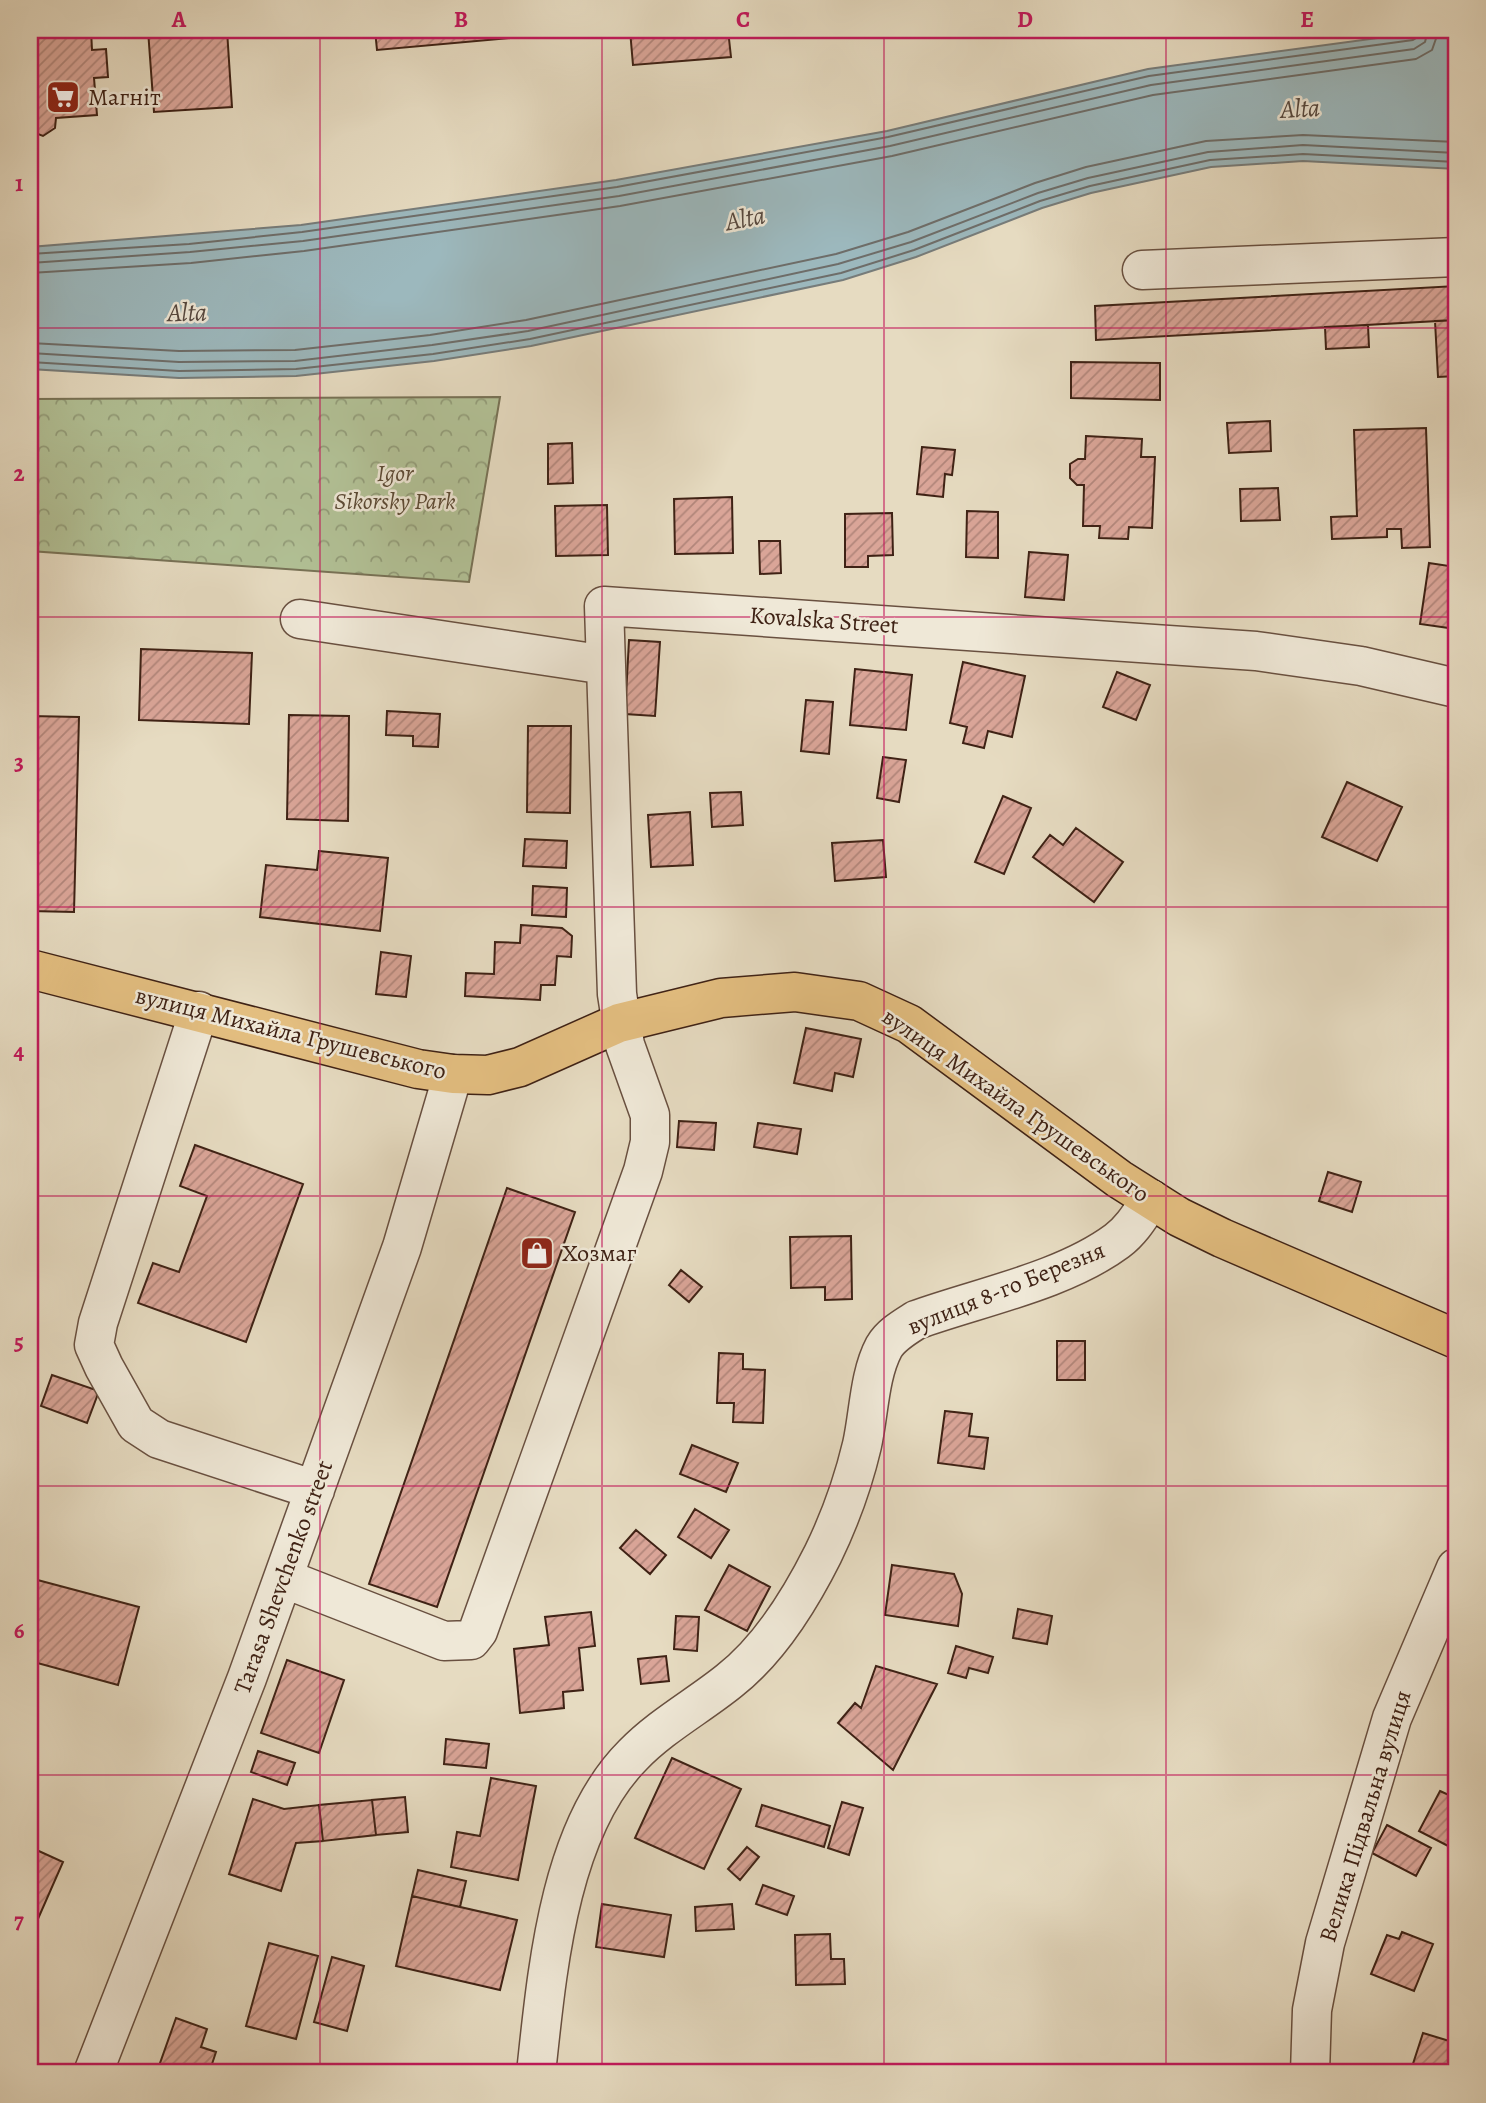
<svg xmlns="http://www.w3.org/2000/svg" width="1486" height="2103" font-family="Alegreya,serif">
	<style>
		.park { fill: url(#park-crowns); stroke: #787256; stroke-width: 2 }
		.water { fill: #9cb8bd; stroke: #777c7a; stroke-width: 2 }
		.lines { fill: none; stroke-linecap: round; stroke-linejoin: round }
		.shore { stroke: #6e6d69; stroke-width: 2 }
		.building { fill: url(#building-hatch); stroke: #3f2215; stroke-width: 2 }
		.minor-casing { stroke: #695040; stroke-width: 41 }
		.major-casing { stroke: #3f2215; stroke-width: 41 }
		.minor { stroke: #efe8d7; stroke-width: 38 }
		.major { stroke: #e3be80; stroke-width: 38 }
		.grid { fill: none; stroke: #c2185b; stroke-width: 2; stroke-opacity: 0.55 }
		.labels { text-anchor: middle; stroke-width: 5; stroke-linejoin: round; paint-order: stroke }
		.poi-label { font-size: 24px; fill: #3f2215; stroke: #efe8d7; text-anchor: start }
		.park-label { font-size: 24px; font-style: italic; fill: #5c4a35; stroke: #efe8d7 }
		.street-label { font-size: 24px; fill: #3f2215; stroke: #efe8d7 }
		.water-label { font-size: 26px; font-style: italic; fill: #56483f; stroke: #efe8d7 }
		.neatline { fill: none; stroke: #c2185b; stroke-width: 2.5 }
		.grid-label { font-size: 23px; text-anchor: middle; font-weight: bold; fill: #c2185b }
	</style>
	<defs>
		<pattern id="park-crowns" width="20" height="18" patternUnits="userSpaceOnUse" patternTransform="scale(1.75)"><rect width="20" height="18" fill="#b2c196"/><path d="M2 6a3 3 0 1 1 6 0M12 15a3 3 0 1 1 6 0" fill="none" stroke="#929c79"/></pattern>
		<pattern id="building-hatch" width="6" height="6" patternUnits="userSpaceOnUse" patternTransform="scale(1.75)"><rect width="6" height="6" fill="#daa598"/><path d="M-1 1l2-2M0 6l6-6M5 7l2-2" fill="none" stroke="#b2867b"/></pattern>
	</defs>
	<rect width="100%" height="100%" fill="#e6dbc1"/>
	<filter id="stains"><feTurbulence type="fractalNoise" baseFrequency=".00286" numOctaves="4"/><feColorMatrix values="0 0 0 0 .2 0 0 0 0 .09 0 0 0 0 .02 0 0 0 .5 -.17"/></filter>
	<radialGradient id="worn" r=".72"><stop offset=".6" stop-color="#630" stop-opacity="0"/><stop offset="1" stop-color="#630" stop-opacity=".3"/></radialGradient>
	<path class="park" d="M500 397 469 582 30 551V399Z"/>
	<path class="water" d="M1437 30H1456V169L1303 161 1211 167 1091 193 1042 208 916 257 843 280 531 346 434 361 296 376 179 378 30 369V247L301 225 616 180 887 131 1148 69Z"/>
	<g class="lines">
		<path class="shore" d="M30 254 189 244 302 232 617 187 888 137 1149 76 1413 40 1418 37 1420 30
			M30 263 190 252 303 241 619 196 890 146 1151 85 1414 49 1425 42 1428 30
			M30 273 191 263 304 251 620 206 892 156 1153 95 1416 59 1432 50 1439 30
			M30 343 179 351 295 350 430 335 526 320 836 254 908 232 1035 183 1086 167 1206 141 1303 135 1456 142
			M30 353 179 362 295 361 432 345 528 331 838 264 911 242 1038 193 1088 178 1208 152 1303 145 1456 153
			M30 362 179 371 296 369 433 354 530 339 841 273 914 250 1040 201 1090 186 1210 160 1303 154 1456 162"/>
	</g>
	<path class="building" d="M30 30H91L92 50 106 49 108 77 94 78 97 115 56 118 55 128 43 136 30 131Z
		M148 30H227L232 107 154 112Z
		M375 30H578V32L377 50Z
		M630 30H728L731 57 633 65Z
		M1456 286V320L1096 340 1095 306Z
		M1456 320V376L1438 377 1435 321Z
		M1368 325 1369 347 1326 349 1325 327Z
		M1071 362 1160 363V400L1071 398Z
		M1270 421 1271 451 1229 453 1227 423Z
		M1426 428 1430 547 1402 548 1401 529H1387V537L1332 539 1331 517 1357 516 1354 430Z
		M1086 436 1142 439 1141 457H1155L1152 528 1129 527 1128 539 1099 538 1100 526H1083L1084 485H1077L1070 478V464L1078 459H1085Z
		M572 443 573 483 548 484V444Z
		M922 447 955 450 952 475 945 474 943 497 917 494Z
		M1278 488 1280 520 1241 521 1240 489Z
		M732 497 733 553 675 554 674 499Z
		M607 505 608 555 556 556 555 506Z
		M967 511 998 512V558L966 557Z
		M892 513 893 555 868 556V567H845V514Z
		M759 541H780L781 573 760 574Z
		M1029 552 1068 555 1064 600 1025 597Z
		M1429 563 1456 567V629L1420 624Z
		M629 640 660 642 655 716 625 714Z
		M141 649 252 653 249 724 139 720Z
		M963 662 1025 676 1012 737 988 731 984 748 963 743 967 727 950 723Z
		M855 669 912 675 906 730 850 725Z
		M1117 672 1150 685 1136 720 1103 707Z
		M806 700 833 702 829 754 801 751Z
		M387 711 440 714 438 747 413 746V736L386 735Z
		M289 715 349 716 348 821 287 819Z
		M30 716 79 717 74 912 30 911Z
		M528 726H571L570 813 527 812Z
		M883 757 906 760 899 802 877 798Z
		M1347 782 1402 807 1377 861 1322 837Z
		M741 792 743 825 712 827 710 793Z
		M1003 796 1031 808 1004 874 975 862Z
		M690 812 693 865 651 867 648 815Z
		M1076 828 1123 862 1094 902 1033 857 1050 835 1063 845Z
		M525 839 567 841 566 868 523 866Z
		M883 840 886 877 835 881 832 843Z
		M319 851 388 858 380 931 260 917 266 865 317 870Z
		M533 886 567 888 566 917 532 915Z
		M521 925 562 928 572 936 571 957 557 956 555 985H541L540 1000 465 996 466 973 494 974 495 942 520 943Z
		M381 952 411 956 406 997 376 994Z
		M806 1028 861 1039 853 1077 835 1073 832 1091 794 1083Z
		M679 1121 716 1123 714 1150 677 1147Z
		M758 1123 801 1129 797 1154 754 1147Z
		M195 1145 303 1184 246 1342 138 1303 153 1263 179 1272 207 1196 180 1186Z
		M1328 1172 1361 1182 1352 1212 1319 1201Z
		M507 1188 575 1212 437 1607 369 1584Z
		M851 1236 852 1299 825 1300V1287L791 1288 790 1237Z
		M681 1270 702 1287 689 1302 669 1285Z
		M1057 1341H1085V1380H1057Z
		M719 1353 743 1354V1369L765 1370 763 1423 733 1422 734 1403H717Z
		M52 1375 99 1391 87 1423 41 1406Z
		M945 1411 972 1414 969 1436 988 1438 984 1469 938 1463Z
		M692 1445 738 1463 726 1492 680 1474Z
		M695 1509 729 1530 711 1558 678 1537Z
		M636 1530 666 1555 650 1574 620 1548Z
		M729 1565 770 1587 747 1631 705 1610Z
		M892 1565 954 1574 962 1594 958 1626 885 1615Z
		M30 1578 139 1607 118 1685 30 1661Z
		M1018 1609 1052 1616 1047 1644 1013 1638Z
		M591 1612 595 1646 579 1648 583 1690 563 1692 564 1708 520 1713 514 1649 549 1645 545 1617Z
		M676 1616 699 1617 697 1651 674 1649Z
		M956 1646 993 1657 988 1673 969 1668 966 1678 948 1673Z
		M666 1656 669 1681 641 1684 638 1659Z
		M287 1660 344 1680 319 1753 261 1733Z
		M876 1666 937 1684 893 1770 838 1723 855 1703 861 1708Z
		M446 1739 489 1744 486 1768 444 1764Z
		M258 1751 295 1763 287 1785 251 1772Z
		M672 1758 741 1789 704 1869 635 1838Z
		M491 1778 536 1786 518 1880 451 1867 457 1832 480 1836Z
		M1440 1791 1453 1797 1456 1791V1850L1419 1831Z
		M405 1797 408 1832 376 1835 372 1800Z
		M253 1799 284 1809 319 1805 323 1841 296 1843 281 1891 229 1874Z
		M372 1800 376 1835 323 1841 319 1805Z
		M842 1802 863 1808 849 1855 828 1848Z
		M762 1805 830 1826 824 1847 756 1826Z
		M1387 1825 1431 1848 1416 1876 1372 1853Z
		M30 1847 63 1862 30 1937Z
		M747 1847 759 1857 740 1880 728 1869Z
		M418 1870 466 1881 460 1907 412 1896Z
		M763 1885 794 1896 787 1915 756 1904Z
		M412 1896 517 1920 500 1990 396 1966Z
		M602 1904 671 1915 664 1957 596 1947Z
		M732 1904 734 1929 696 1931 695 1907Z
		M1402 1932 1433 1944 1414 1991 1371 1974 1387 1935 1399 1939Z
		M830 1934 831 1959H844L845 1984 796 1985 795 1935Z
		M269 1943 318 1956 296 2039 246 2026Z
		M332 1957 364 1966 347 2031 314 2022Z
		M176 2018 207 2029 201 2047 216 2052 209 2073H179L159 2066Z
		M1423 2033 1456 2043V2073H1410Z"/>
	<g class="lines">
		<g class="minor-casing">
			<path id="minor" d="M1142 270 1456 257
				M300 619 606 665
				M199 1011 98 1323 94 1345 104 1367 136 1424 159 1439 315 1490
				M283 1578 444 1641 471 1640 478 1631 643 1171 650 1142V1115L625 1045 617 994 604 606 1256 651 1361 666 1456 688
				M93 2073 247 1678 402 1247 453 1074
				M536 2073C547 1973 558 1830 633 1755 661 1726 698 1706 729 1681 770 1649 800 1600 823 1554 840 1519 853 1483 862 1445 869 1414 869 1375 884 1347 891 1335 905 1327 916 1320 980 1297 1063 1281 1117 1241 1132 1230 1141 1214 1151 1199
				M1310 2073 1312 2010 1325 1943 1392 1718 1456 1568"/>
		</g>
		<g class="major-casing">
			<path id="major" d="M30 969 418 1069 453 1074 488 1075 520 1067 619 1023 721 998 795 992 859 1001 909 1024 1119 1179 1179 1217 1222 1238 1456 1339"/>
		</g>
		<use href="#minor" class="minor"/>
		<use href="#major" class="major"/>
	</g>
	<path class="grid" d="M320 30V2073M602 30V2073M884 30V2073M1166 30V2073M30 328H1456M30 617H1456M30 907H1456M30 1196H1456M30 1486H1456M30 1775H1456"/>
	<defs>
		<g id="supermarket-square" transform="scale(1.75)"><rect x="-9" y="-9" width="18" height="18" rx="4" fill="#8f2418" stroke="#efe8d7"/><path d="M-6-5.5h2.5l.6 2H6L4.5 2H-2.5L-4.4-4H-6ZM-1.5 3.2a1.3 1.3 0 1 0 .1 0ZM3 3.2a1.3 1.3 0 1 0 .1 0Z" fill="#fff"/></g>
		<g id="shop-square" transform="scale(1.75)"><rect x="-9" y="-9" width="18" height="18" rx="4" fill="#8f2418" stroke="#efe8d7"/><path d="M-5-2.5h2.3a2.7 3.5 0 0 1 5.4 0H5L5.5 6h-11ZM-1.5-2.5h3a1.5 2.3 0 0 0-3 0Z" fill="#fff"/></g>
	</defs>
	<g fill-rule="evenodd">
		<use href="#supermarket-square" x="63" y="97"/>
		<use href="#shop-square" x="537" y="1253"/>
	</g>
	<g class="labels">
		<g class="poi-label">
			<text x="88" y="105">Магніт</text>
			<text x="562" y="1261">Хозмаг</text>
		</g>
		<g class="park-label">
			<text x="395" y="481">Igor<tspan x="395" dy="28">Sikorsky Park</tspan></text>
		</g>
		<g class="street-label">
			<text transform="translate(824 620) rotate(4)" y="8">Kovalska Street</text>
			<text transform="translate(291 1033) rotate(14)" y="8">вулиця Михайла Грушевського</text>
			<text transform="translate(1016 1105) rotate(35)" y="8">вулиця Михайла Грушевського</text>
			<text transform="translate(1006 1288) rotate(-22)" y="8">вулиця 8-го Березня</text>
			<text transform="translate(283 1577) rotate(-70)" y="8">Tarasa Shevchenko street</text>
			<text transform="translate(1365 1816) rotate(-73)" y="8">Велика Підвальна вулиця</text>
		</g>
		<g class="water-label">
			<text transform="translate(1300 108) rotate(-3)" y="9">Alta</text>
			<text transform="translate(745 218) rotate(-11)" y="9">Alta</text>
			<text transform="translate(187 312) rotate(-1)" y="9">Alta</text>
		</g>
	</g>
	<rect width="1486" height="2103" fill="none" stroke="#e6dbc1" stroke-width="77"/>
	<rect x="38" y="38" width="1410" height="2026" class="neatline"/>
	<g class="grid-label">
		<text x="179" y="27">A</text>
		<text x="461" y="27">B</text>
		<text x="743" y="27">C</text>
		<text x="1025" y="27">D</text>
		<text x="1307" y="27">E</text>
		<text x="19" y="191">1</text>
		<text x="19" y="481">2</text>
		<text x="19" y="770">3</text>
		<text x="19" y="1059">4</text>
		<text x="19" y="1349">5</text>
		<text x="19" y="1638">6</text>
		<text x="19" y="1928">7</text>
	</g>
	<rect width="100%" height="100%" filter="url(#stains)"/>
	<rect width="100%" height="100%" fill="url(#worn)"/>
</svg>
